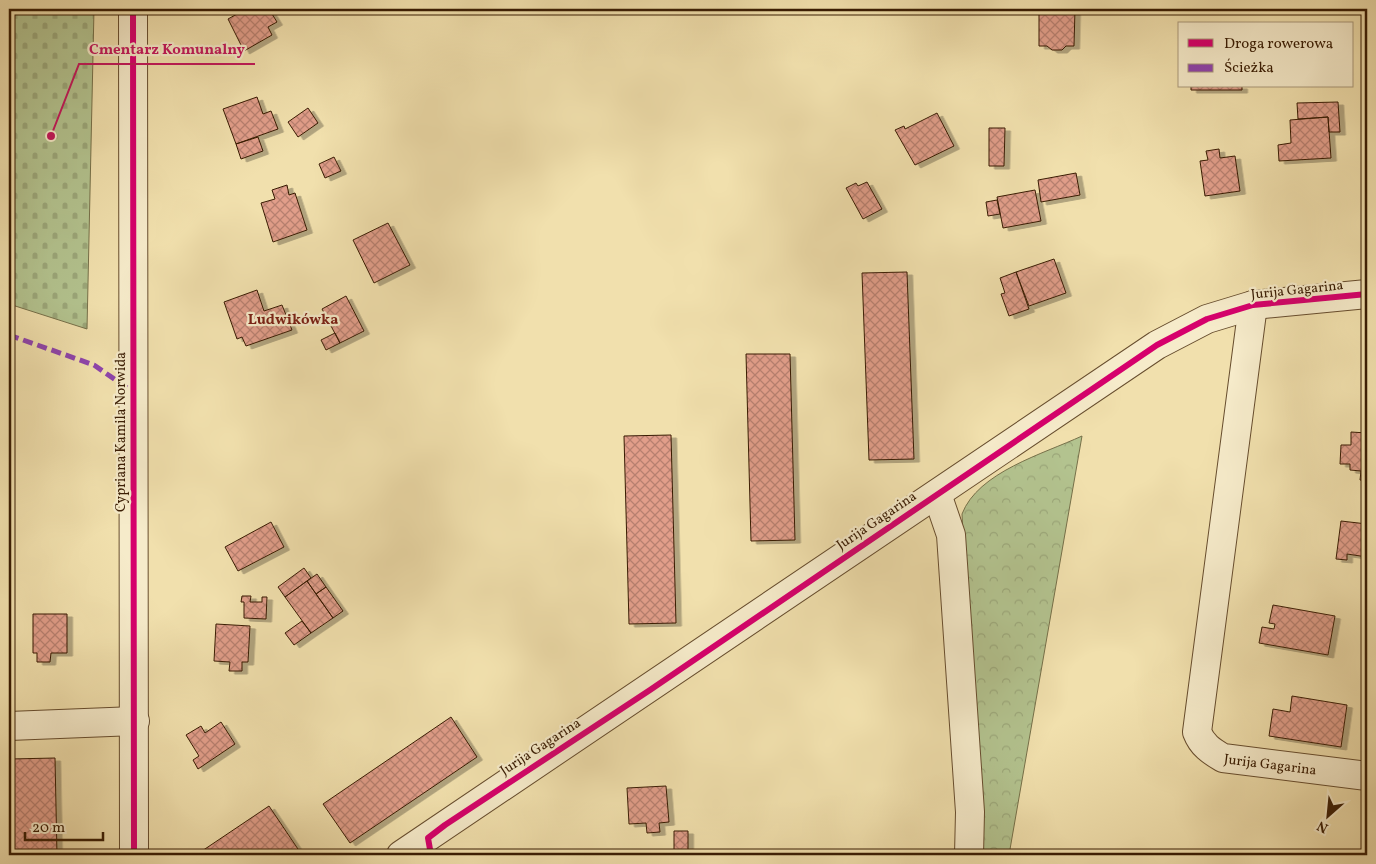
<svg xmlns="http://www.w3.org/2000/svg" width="1376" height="864" font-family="Vollkorn,serif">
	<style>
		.forest { fill: url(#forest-crowns); stroke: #767049 }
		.cemetery { fill: url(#cemetery-stones); stroke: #767049 }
		.building { fill: url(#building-cross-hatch); stroke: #391c03; filter: url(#shadow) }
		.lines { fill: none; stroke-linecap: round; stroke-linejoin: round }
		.minor-casing { stroke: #674d2e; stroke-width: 30 }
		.minor { stroke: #f6ebca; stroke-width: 28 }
		.quiet { stroke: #8e44ad; stroke-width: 5; stroke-dasharray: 10 5; stroke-linecap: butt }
		.cycleway-casing { stroke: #f6ebca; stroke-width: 9 }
		.cycleway { stroke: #d6006c; stroke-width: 6 }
		.labels { text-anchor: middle; stroke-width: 4.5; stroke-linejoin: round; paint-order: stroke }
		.street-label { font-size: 14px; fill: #391c03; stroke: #f6ebca }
		.neighbourhood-label { font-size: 15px; font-weight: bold; fill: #7a1f14; stroke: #f6ebca }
		.leader { fill: none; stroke: #c2185b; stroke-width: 2 }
		.callout-dot { fill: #c2185b; stroke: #f6ebca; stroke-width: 2 }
		.callout-label { font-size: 15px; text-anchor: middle; font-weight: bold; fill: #c2185b; stroke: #f6ebca; stroke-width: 4.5; stroke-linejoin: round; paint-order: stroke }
	</style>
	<defs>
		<pattern id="forest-crowns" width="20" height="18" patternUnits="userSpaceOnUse" patternTransform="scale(1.25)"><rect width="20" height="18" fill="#b3c38f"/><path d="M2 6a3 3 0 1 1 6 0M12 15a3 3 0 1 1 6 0" fill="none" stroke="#9ba77a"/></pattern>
		<pattern id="cemetery-stones" width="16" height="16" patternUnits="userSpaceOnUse" patternTransform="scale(1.25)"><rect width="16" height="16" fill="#b3c38f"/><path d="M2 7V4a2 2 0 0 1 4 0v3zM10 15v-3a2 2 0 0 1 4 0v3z" fill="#9ba77a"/></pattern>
		<pattern id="building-cross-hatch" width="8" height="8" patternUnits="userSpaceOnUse" patternTransform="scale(1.25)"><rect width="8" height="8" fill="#e19e8a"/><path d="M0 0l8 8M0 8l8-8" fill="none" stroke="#b7806f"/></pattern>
		<filter id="shadow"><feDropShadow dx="5.5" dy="3" stdDeviation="0" flood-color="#0004"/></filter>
	</defs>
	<rect width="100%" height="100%" fill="#f1e0ad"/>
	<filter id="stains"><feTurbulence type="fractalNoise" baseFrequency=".004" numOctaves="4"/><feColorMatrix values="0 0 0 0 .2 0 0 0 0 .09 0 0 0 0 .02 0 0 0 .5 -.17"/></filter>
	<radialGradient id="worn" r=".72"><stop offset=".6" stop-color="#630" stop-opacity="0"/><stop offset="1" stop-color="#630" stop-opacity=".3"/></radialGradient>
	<path class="forest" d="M1082 436 1009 855H979L962 514C978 472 1043 454 1082 436Z"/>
	<path class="cemetery" d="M9 9H94L87 329 9 304Z"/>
	<path class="building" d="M246 9H257L260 13 269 9 277 22 268 27 272 35 244 51 228 19Z
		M1039 9H1075L1074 46H1066L1062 50H1052L1047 46H1039Z
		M1191 86H1242V90H1191Z
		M257 97 263 114 271 111 278 129 236 144 223 109Z
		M1338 102 1340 132H1329L1328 117 1298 119 1297 103Z
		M308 108 318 123 298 137 288 122Z
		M937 113 954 146 915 165 895 130 904 126 905 129Z
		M1328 117 1331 158 1279 161 1278 145 1291 143 1290 120Z
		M989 128H1005L1004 166H989Z
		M258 137 263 151 241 159 236 144Z
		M1219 149 1220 158 1235 156 1240 191 1205 196 1200 161 1208 160 1206 151Z
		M334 157 341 171 325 178 319 164Z
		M1076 173 1080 195 1041 202 1038 180Z
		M867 182 882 209 863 219 846 188 856 183 858 186Z
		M287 185 289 195 295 193 307 230 273 242 261 203 275 199 272 190Z
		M1035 190 1041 221 1003 228 997 197Z
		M997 200 1000 214 988 216 986 202Z
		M388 223 410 265 374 283 353 240Z
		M1054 259 1066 293 1029 306 1016 272Z
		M907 272 914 459 869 460 862 273Z
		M1016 272 1029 309 1009 316 1001 294 1005 293 1000 278Z
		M257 290 264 311 282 305 292 330 246 346 242 337 237 339 224 302Z
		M346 296 364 331 340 343 322 309Z
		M335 333 340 343 326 350 321 340Z
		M746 354H790L795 540 751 541Z
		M1351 432 1367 433V481L1360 480 1361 471 1350 470V464H1340L1341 445H1351Z
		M671 435 676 623 629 624 624 436Z
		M1341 521 1367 524V557L1347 554V560L1336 559Z
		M271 522 284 547 238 571 225 547Z
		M304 568 311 578 285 597 278 587Z
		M317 574 326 587 316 594 307 581Z
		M307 581 333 618 311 633 285 597Z
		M326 587 343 611 333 618 316 594Z
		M242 596H251L250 602H262V597H267L266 619 244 618V602H241Z
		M1273 605 1335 616 1328 655 1259 643 1262 627 1274 629 1275 624 1269 623Z
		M33 614H67V653H51L50 662H37V653H33Z
		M302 621 311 633 294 645 285 633Z
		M216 624 250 626 248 662H242V671H229L230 662 214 661Z
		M1292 696 1347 705 1341 747 1269 736 1273 709 1290 712Z
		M451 717 477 757 350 843 323 804Z
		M221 722 235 744 198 769 193 760 199 756 186 735 201 726 205 733Z
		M55 758 57 855H12L10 759Z
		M666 786 669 822 659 823 660 832 647 833 646 823 629 824 627 788Z
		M269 806 302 855H196Z
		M674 831H688V855H674Z"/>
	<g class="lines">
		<g class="minor-casing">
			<g id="minor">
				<path d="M133 9 134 855"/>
				<path id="s1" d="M1253 305 1197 732C1202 745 1211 751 1223 758L1367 776"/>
				<path d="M937 494 951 535 970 812 969 855"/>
				<path d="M9 726 135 721"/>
				<path d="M401 855 1157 345 1207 319 1253 305 1367 294"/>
			</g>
		</g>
		<use href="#minor" class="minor"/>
		<path class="quiet" d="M9 335 94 365 133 392"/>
		<g class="cycleway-casing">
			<path id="cycleway" d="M133 9 134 855
				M431 855 428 838 445 825 650 690 1157 345 1207 319 1253 305 1367 294"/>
		</g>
		<use href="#cycleway" class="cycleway"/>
	</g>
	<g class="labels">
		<g class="street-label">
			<text transform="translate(1297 289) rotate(-6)" y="5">Jurija Gagarina</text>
			<text transform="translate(120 432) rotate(-90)" y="5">Cypriana Kamila Norwida</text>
			<text transform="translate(876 520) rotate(-34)" y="5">Jurija Gagarina</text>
			<text transform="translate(540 746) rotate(-33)" y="5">Jurija Gagarina</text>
			<text dy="5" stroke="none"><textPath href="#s1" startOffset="516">Jurija Gagarina</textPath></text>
		</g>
		<g class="neighbourhood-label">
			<text x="293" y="324">Ludwikówka</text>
		</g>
	</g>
	<path class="leader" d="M51 136L79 64H255"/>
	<circle class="callout-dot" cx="51" cy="136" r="5"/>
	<g class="callout-label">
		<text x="167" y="54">Cmentarz Komunalny</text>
	</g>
	<rect width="1376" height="864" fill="none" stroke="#f1e0ad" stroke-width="30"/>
	<rect x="10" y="10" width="1356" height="844" fill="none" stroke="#391c03" stroke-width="2.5"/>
	<rect x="15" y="15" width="1346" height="834" fill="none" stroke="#391c03"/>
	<rect x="1178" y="22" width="175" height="65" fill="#f6ebca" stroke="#aa987a"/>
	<rect x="1188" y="39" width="25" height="8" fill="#d6006c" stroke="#aa987a"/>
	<text x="1224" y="48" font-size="15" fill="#391c03">Droga rowerowa</text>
	<rect x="1188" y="64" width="25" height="8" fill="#8e44ad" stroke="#aa987a"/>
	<text x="1224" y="72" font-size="15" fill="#391c03">Ścieżka</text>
	<g transform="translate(1328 816) rotate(207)" stroke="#f6ebca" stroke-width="4" paint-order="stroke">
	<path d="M0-4L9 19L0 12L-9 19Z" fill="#391c03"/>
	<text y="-8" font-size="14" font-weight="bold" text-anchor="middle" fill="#391c03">N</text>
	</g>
	<path d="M25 832v8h78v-8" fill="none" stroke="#391c03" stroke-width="2.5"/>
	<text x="32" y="832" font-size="15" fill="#391c03" stroke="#f6ebca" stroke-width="4" paint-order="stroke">20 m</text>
	<rect width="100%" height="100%" filter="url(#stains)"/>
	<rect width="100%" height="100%" fill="url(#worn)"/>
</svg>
